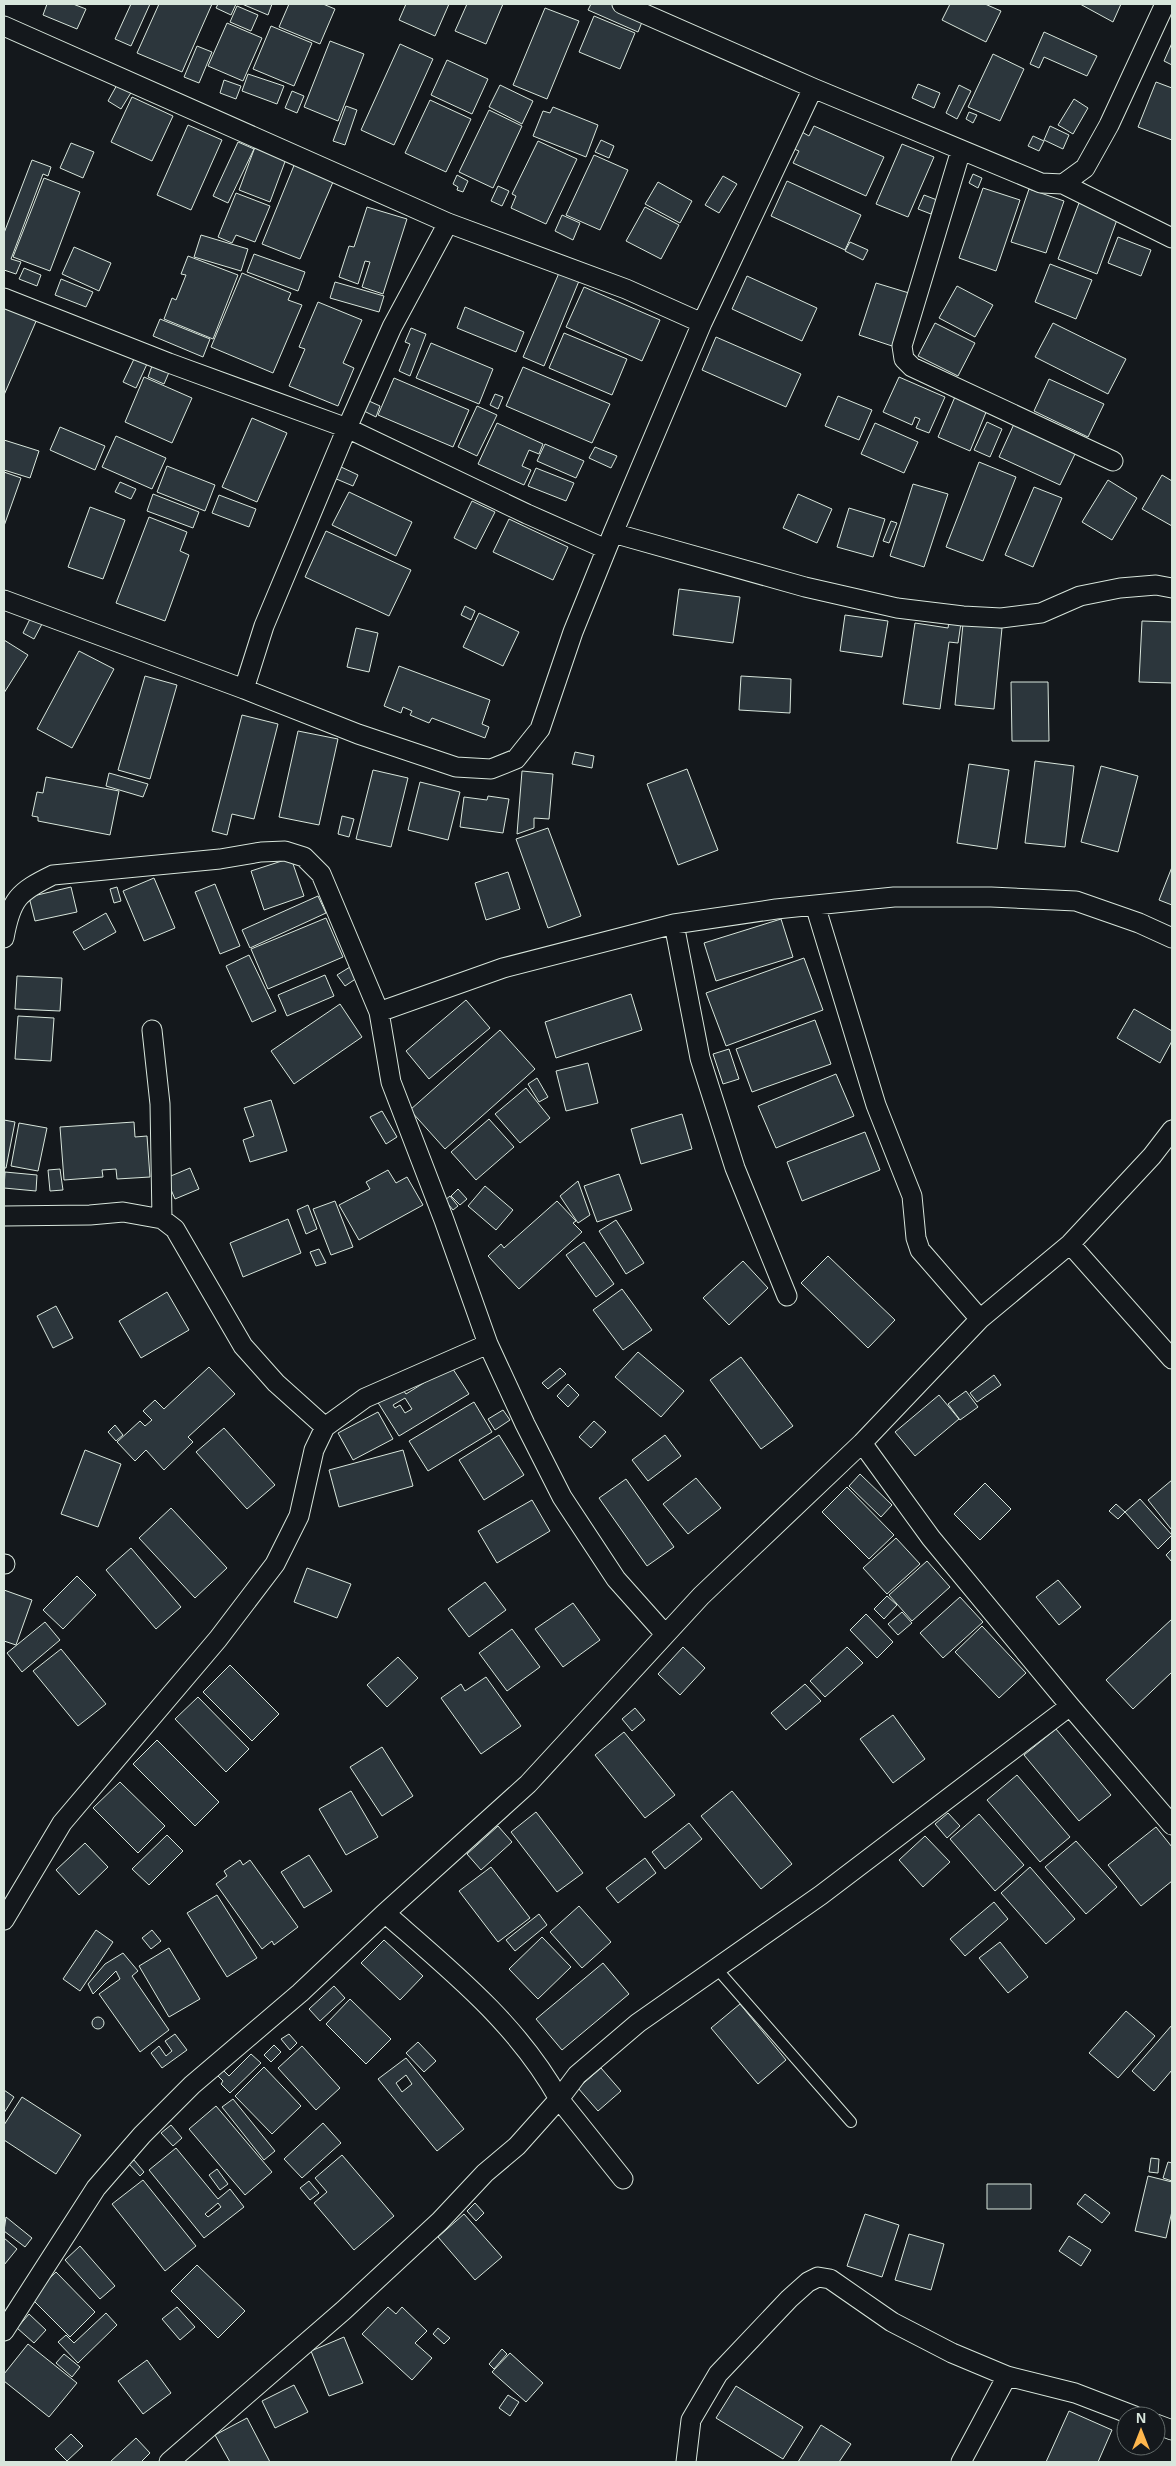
<svg xmlns="http://www.w3.org/2000/svg" width="1176" height="2466" font-family="Helvetica,sans-serif">
	<style>
		.building { fill: #2c363c; stroke: #d8e6dc; fill-rule: evenodd }
		.lines { fill: none; stroke-linecap: round; stroke-linejoin: round }
		.lane-casing { stroke: #d8e6dc; stroke-width: 12 }
		.street-casing { stroke: #d8e6dc; stroke-width: 21 }
		.lane { stroke: #14181c; stroke-width: 10 }
		.street { stroke: #14181c; stroke-width: 19 }
	</style>
	<rect width="100%" height="100%" fill="#14181c"/>
	<path class="building" d="M47 4H73L86 9 77 29 43 15Z
		M131 4H150L131 46 115 39Z
		M159 4H212L182 72 137 53Z
		M218 4H236L231 15 216 8Z
		M242 4H272L268 15Z
		M289 4H323L335 9 320 44 279 27Z
		M406 4H449L435 36 399 20Z
		M467 4H503L486 44 455 31Z
		M591 4H613L644 17 638 32 588 10Z
		M950 4H985L1001 11 986 42 942 20Z
		M1080 4H1121L1113 22Z
		M237 6 258 15 251 31 230 22Z
		M545 8 579 21 547 99 513 85Z
		M594 16 635 33 620 69 579 52Z
		M227 23 262 38 243 81 208 66Z
		M271 26 312 43 294 86 253 69Z
		M1044 32 1097 56 1087 76 1044 57 1039 68 1030 64Z
		M330 41 364 54 338 121 304 107Z
		M1172 43V65L1164 61Z
		M400 44 433 59 394 145 361 130Z
		M197 46 212 52 199 83 184 77Z
		M993 54 1024 69 1000 121 968 107Z
		M447 60 488 79 472 114 431 95Z
		M248 74 284 86 277 104 242 91Z
		M224 80 241 86 236 99 220 93Z
		M1156 82 1172 88V140L1138 127Z
		M118 83 132 91 121 109 108 101Z
		M918 84 940 93 934 108 912 98Z
		M500 85 533 101 522 124 489 107Z
		M959 85 971 91 957 119 946 113Z
		M292 91 304 96 297 113 285 108Z
		M132 97 173 116 152 161 111 142Z
		M1074 99 1088 108 1073 134 1058 125Z
		M430 100 471 119 446 172 405 153Z
		M346 106 357 110 345 145 333 141Z
		M553 107 598 125 586 157 533 136 543 111 550 113Z
		M489 110 522 126 493 188 459 172Z
		M969 112 977 115 973 123 966 119Z
		M188 125 222 140 191 210 157 195Z
		M814 126 884 157 866 196 793 163 799 151 794 149 802 132 809 136Z
		M1050 126 1069 135 1063 149 1044 140Z
		M1033 136 1044 141 1039 151 1028 146Z
		M601 140 614 146 609 158 595 152Z
		M538 141 577 159 546 224 511 208 516 196 512 194Z
		M238 142 254 149 228 203 213 196Z
		M71 143 94 152 83 178 60 168Z
		M902 144 934 157 908 217 876 204Z
		M255 147 286 159 270 202 239 190Z
		M594 155 628 170 600 230 566 215Z
		M32 160 51 167 48 176 43 174 11 259 21 262 16 274 4 270V233Z
		M295 163 333 182 300 259 262 244Z
		M973 174 982 178 978 188 969 183Z
		M457 175 468 181 463 192 457 190 458 187 453 184Z
		M723 176 737 184 719 213 705 205Z
		M44 178 80 192 50 271 13 257Z
		M787 181 861 215 845 250 771 216Z
		M658 182 692 201 680 223 645 204Z
		M498 186 509 191 502 206 491 201Z
		M983 188 1020 200 996 271 959 258Z
		M1029 189 1064 201 1046 253 1011 242Z
		M236 193 270 206 255 242 236 235 232 243 218 237Z
		M924 195 937 200 931 214 918 209Z
		M1079 203 1118 217 1097 274 1058 259Z
		M367 207 407 219 383 294 362 287 370 262 365 261 358 284 339 277 349 246 354 247Z
		M645 207 679 225 661 259 626 241Z
		M562 215 580 223 573 240 555 231Z
		M201 235 248 249 241 271 194 257Z
		M1118 237 1151 250 1141 276 1108 263Z
		M850 242 868 250 863 260 845 251Z
		M74 247 111 263 99 291 62 274Z
		M254 254 305 272 298 291 247 272Z
		M188 256 238 275 213 339 164 319 172 298 176 300 186 275 181 274Z
		M1050 264 1092 280 1076 319 1035 302Z
		M24 268 41 275 37 286 19 279Z
		M242 273 291 293 288 300 302 305 273 373 211 347Z
		M559 273 579 281 544 366 523 357Z
		M747 276 817 308 802 341 732 309Z
		M61 279 93 292 86 307 55 295Z
		M335 282 384 296 379 312 330 298Z
		M876 283 909 293 892 346 859 335Z
		M957 286 993 305 975 337 939 318Z
		M584 287 660 320 642 361 566 327Z
		M318 302 362 320 343 363 354 368 338 406 289 386 305 349 299 347Z
		M4 304 37 319 4 395Z
		M465 307 524 332 516 352 457 328Z
		M160 319 210 339 203 357 153 336Z
		M935 323 975 343 958 376 918 356Z
		M1053 323 1126 359 1108 394 1035 357Z
		M411 328 426 334 410 376 399 371 410 344 405 342Z
		M564 333 627 359 612 395 549 368Z
		M716 337 801 374 786 407 702 370Z
		M431 343 493 369 479 404 416 378Z
		M134 359 147 364 136 388 123 382Z
		M153 363 170 370 164 384 148 377Z
		M523 367 610 404 592 443 506 406Z
		M144 377 192 398 172 443 125 422Z
		M899 377 945 397 929 433 916 428 920 419 915 417 912 425 883 412Z
		M394 378 469 410 453 447 378 415Z
		M1049 379 1104 404 1088 437 1034 411Z
		M957 392 989 405 970 451 938 437Z
		M495 394 503 397 498 409 490 405Z
		M838 396 872 410 859 440 825 426Z
		M369 401 380 406 376 417 364 411Z
		M477 406 497 415 477 456 458 447Z
		M252 418 287 433 257 502 222 487Z
		M987 422 1002 429 990 457 974 450Z
		M497 423 543 444 539 454 529 450 522 466 531 470 524 485 478 464Z
		M875 423 918 442 904 473 861 454Z
		M1014 424 1076 452 1060 485 999 457Z
		M60 427 105 446 95 470 50 450Z
		M116 436 166 458 152 489 102 467Z
		M4 440 39 451 30 478 4 470Z
		M545 444 584 461 576 478 537 461Z
		M595 447 617 456 611 468 589 458Z
		M979 462 1016 477 983 561 946 547Z
		M167 466 215 485 205 511 157 492Z
		M339 466 358 475 353 486 334 478Z
		M536 468 574 483 566 501 528 486Z
		M4 472 21 478 4 526Z
		M1162 475 1172 481V526L1142 509Z
		M1108 480 1137 498 1112 540 1082 522Z
		M120 482 136 489 131 499 115 492Z
		M913 484 948 494 924 567 890 556Z
		M1034 487 1062 498 1033 567 1005 555Z
		M349 492 412 522 396 556 332 525Z
		M153 494 199 512 193 528 147 511Z
		M798 494 832 509 817 543 783 528Z
		M219 495 256 509 249 527 212 513Z
		M472 501 495 512 476 549 454 538Z
		M90 507 125 520 103 579 68 567Z
		M849 508 885 519 873 557 837 547Z
		M149 517 187 532 180 551 189 555 165 621 116 603Z
		M509 519 568 547 553 580 493 552Z
		M891 521 897 523 889 543 883 541Z
		M326 531 411 570 389 616 305 577Z
		M679 589 740 597 733 643 673 635Z
		M465 606 475 611 471 620 461 615Z
		M479 613 519 632 503 666 463 647Z
		M845 615 888 621 882 657 840 651Z
		M30 619 42 624 34 639 23 633Z
		M1142 621 1172 622V683L1139 682Z
		M949 622 961 623 958 643 949 642 940 709 903 704 915 623 948 628Z
		M963 624 1002 628 994 709 955 705Z
		M356 628 378 633 369 672 347 667Z
		M4 640 28 655 4 693Z
		M79 651 114 669 72 748 37 729Z
		M399 666 490 700 482 724 489 727 485 738 432 718 429 723 410 715 412 711 403 707 401 713 384 706Z
		M145 676 177 685 150 779 118 770Z
		M741 676 791 679 790 713 739 710Z
		M1011 682H1048L1049 741H1012Z
		M242 715 278 724 254 819 232 814 227 835 212 831Z
		M298 731 338 739 319 825 279 817Z
		M575 752 594 756 592 768 572 764Z
		M1035 761 1074 766 1065 847 1025 843Z
		M969 764 1009 770 997 849 957 843Z
		M1101 766 1138 776 1118 852 1081 842Z
		M687 769 718 850 678 865 647 784Z
		M373 770 408 778 391 847 356 839Z
		M522 771 553 774 549 819 534 818V828L517 834Z
		M109 773 148 784 143 797 106 786Z
		M46 777 119 791 110 835 38 821V817L32 816 37 792 43 793Z
		M420 782 460 792 448 840 408 830Z
		M488 796 509 799 503 833 460 827 464 797 487 800Z
		M342 816 354 819 349 837 338 834Z
		M548 828 581 916 548 928 516 839Z
		M291 858 304 896 264 910 251 871Z
		M1172 867V905L1159 900Z
		M508 872 520 909 486 920 475 883Z
		M154 878 175 928 144 941 123 891Z
		M215 884 240 946 220 954 195 892Z
		M71 887 77 912 35 921 29 897Z
		M117 887 121 901 114 903 110 889Z
		M318 896 326 913 250 948 242 930Z
		M106 913 116 932 84 950 73 932Z
		M326 918 343 957 268 989 251 949Z
		M781 919 793 957 716 981 704 943Z
		M249 955 276 1011 252 1022 226 966Z
		M804 958 823 1010 726 1046 706 993Z
		M350 967 357 978 345 986 337 975Z
		M325 975 334 996 287 1016 278 995Z
		M17 976 62 978 60 1011 15 1009Z
		M631 994 642 1030 556 1058 545 1022Z
		M466 1000 490 1028 429 1079 406 1051Z
		M340 1004 362 1037 294 1084 271 1051Z
		M1134 1009 1172 1031V1041L1160 1063 1117 1038Z
		M18 1016 54 1018 51 1061 15 1059Z
		M815 1020 831 1064 752 1092 736 1049Z
		M500 1030 535 1069 445 1149 410 1110Z
		M729 1049 739 1079 723 1084 713 1054Z
		M588 1063 598 1103 566 1111 556 1071Z
		M836 1074 854 1116 776 1148 758 1106Z
		M537 1078 548 1097 539 1102 528 1084Z
		M526 1088 550 1118 520 1143 495 1114Z
		M271 1100 287 1151 250 1162 243 1140 254 1136 244 1108Z
		M382 1111 397 1137 386 1144 370 1117Z
		M682 1114 692 1149 641 1164 631 1129Z
		M489 1119 514 1147 476 1180 451 1152Z
		M4 1120 15 1122 6 1168H4Z
		M134 1122 135 1137 147 1136 150 1177 117 1179 116 1169 102 1170 103 1177 64 1180 60 1127Z
		M19 1123 47 1128 38 1171 11 1166Z
		M865 1132 880 1170 802 1201 787 1162Z
		M190 1168 199 1189 175 1199 166 1178Z
		M60 1169 63 1190 50 1191 48 1170Z
		M388 1170 396 1183 407 1177 423 1205 359 1240 339 1205 370 1189 366 1182Z
		M5 1172 37 1175 36 1191 4 1188Z
		M619 1174 632 1210 597 1222 584 1186Z
		M578 1181 590 1215 578 1223 560 1196Z
		M485 1186 513 1210 496 1230 468 1206Z
		M458 1189 467 1199 460 1205 451 1196Z
		M450 1196 458 1206 453 1210 445 1200Z
		M335 1201 353 1247 331 1255 313 1209Z
		M557 1201 576 1221 573 1223 582 1232 519 1289 488 1256 501 1244 504 1248Z
		M308 1205 317 1229 306 1234 297 1210Z
		M288 1219 301 1253 243 1277 230 1243Z
		M616 1220 644 1263 626 1274 599 1231Z
		M584 1242 614 1284 596 1297 566 1255Z
		M319 1249 326 1263 316 1266 310 1252Z
		M828 1256 895 1320 868 1348 801 1283Z
		M743 1261 768 1288 729 1325 703 1298Z
		M622 1289 652 1330 623 1350 593 1310Z
		M167 1292 189 1330 141 1358 119 1321Z
		M56 1306 73 1338 53 1348 37 1316Z
		M638 1352 684 1391 661 1417 615 1377Z
		M741 1357 793 1426 761 1449 710 1380Z
		M451 1366 469 1394 399 1436 377 1401 401 1387 406 1394ZM405 1398 412 1409 405 1413 400 1405 395 1408 393 1405Z
		M209 1367 235 1394 188 1437 193 1442 164 1470 146 1450 135 1461 117 1442 140 1421 145 1426 152 1420 143 1411 155 1400 164 1409Z
		M560 1368 566 1374 548 1389 542 1383Z
		M994 1375 1001 1385 977 1402 970 1393Z
		M568 1384 579 1395 568 1407 557 1396Z
		M966 1391 978 1407 960 1420 948 1404Z
		M939 1395 959 1419 915 1456 895 1432Z
		M474 1402 492 1432 428 1471 409 1441Z
		M503 1410 510 1420 495 1430 488 1419Z
		M378 1412 393 1439 353 1460 338 1433Z
		M594 1421 606 1432 591 1448 579 1437Z
		M115 1425 123 1435 116 1441 108 1432Z
		M224 1428 275 1485 247 1509 196 1452Z
		M499 1435 524 1475 484 1500 459 1460Z
		M665 1435 681 1456 648 1481 632 1460Z
		M85 1450 121 1464 98 1527 61 1514Z
		M403 1450 413 1486 339 1507 329 1470Z
		M860 1474 892 1505 881 1517 849 1486Z
		M696 1478 721 1508 688 1534 663 1504Z
		M626 1479 674 1547 647 1566 599 1498Z
		M1172 1480V1528L1171 1529 1148 1500Z
		M985 1483 1011 1509 980 1540 954 1514Z
		M847 1487 894 1535 869 1559 822 1512Z
		M1140 1499 1172 1535 1158 1549 1125 1512Z
		M532 1500 550 1531 497 1563 478 1531Z
		M1116 1504 1125 1512 1118 1519 1109 1511Z
		M171 1508 227 1568 195 1598 139 1538Z
		M896 1538 920 1564 887 1594 863 1568Z
		M131 1548 181 1607 156 1629 106 1570Z
		M1172 1549V1562L1166 1555Z
		M927 1561 950 1587 912 1621 889 1595Z
		M307 1568 351 1584 337 1618 294 1602Z
		M77 1576 96 1595 63 1629 43 1610Z
		M1058 1580 1081 1607 1059 1625 1036 1597Z
		M485 1582 506 1610 469 1637 448 1609Z
		M4 1590 32 1600 16 1645 4 1641Z
		M887 1596 897 1605 884 1619 874 1609Z
		M960 1597 983 1622 943 1658 920 1633Z
		M573 1603 600 1640 563 1667 535 1629Z
		M902 1612 912 1623 898 1635 888 1624Z
		M866 1614 893 1642 877 1658 850 1630Z
		M1172 1619V1672L1133 1709 1106 1680Z
		M45 1622 60 1640 22 1672 7 1653Z
		M982 1626 1026 1673 999 1698 955 1652Z
		M512 1629 540 1667 507 1691 479 1653Z
		M683 1647 705 1668 680 1695 658 1674Z
		M847 1647 863 1663 825 1697 810 1681Z
		M61 1649 106 1704 78 1726 33 1671Z
		M398 1657 418 1678 387 1707 367 1685Z
		M230 1665 279 1714 252 1741 203 1692Z
		M486 1677 521 1726 481 1754 441 1698 461 1684 465 1691Z
		M805 1684 821 1701 786 1730 771 1713Z
		M198 1697 249 1749 226 1772 175 1719Z
		M635 1708 645 1720 632 1731 622 1719Z
		M893 1715 925 1759 893 1783 860 1739Z
		M1056 1729 1111 1795 1079 1821 1024 1755Z
		M624 1732 675 1795 645 1818 595 1755Z
		M157 1740 219 1802 195 1826 133 1764Z
		M382 1747 413 1796 382 1816 350 1767Z
		M1017 1775 1070 1837 1040 1862 987 1800Z
		M120 1782 165 1826 138 1853 93 1808Z
		M351 1791 378 1837 346 1855 319 1809Z
		M732 1791 792 1864 761 1889 701 1816Z
		M536 1812 583 1873 557 1892 511 1832Z
		M948 1813 960 1826 947 1838 935 1824Z
		M979 1814 1024 1865 995 1891 950 1839Z
		M689 1823 702 1839 665 1869 652 1852Z
		M498 1826 512 1842 481 1870 467 1854Z
		M1156 1827 1172 1847V1881L1141 1906 1108 1865Z
		M167 1835 183 1851 149 1885 132 1869Z
		M925 1836 950 1862 923 1887 899 1860Z
		M1076 1841 1117 1887 1086 1914 1045 1867Z
		M85 1843 108 1867 79 1895 56 1870Z
		M309 1855 332 1891 304 1908 281 1872Z
		M645 1858 656 1873 618 1903 606 1888Z
		M240 1860 243 1865 250 1860 298 1927 274 1945 272 1941 262 1949 216 1884 227 1876 224 1871Z
		M491 1867 530 1918 498 1942 459 1891Z
		M1030 1867 1075 1919 1046 1944 1001 1893Z
		M217 1895 257 1958 227 1977 187 1913Z
		M994 1902 1008 1919 965 1956 950 1939Z
		M579 1906 611 1942 582 1968 550 1932Z
		M539 1914 547 1925 515 1951 506 1940Z
		M96 1930 113 1942 80 1991 63 1979Z
		M152 1930 161 1941 151 1949 142 1938Z
		M542 1937 571 1967 538 1999 509 1969Z
		M384 1940 423 1976 400 2000 361 1963Z
		M1000 1942 1028 1977 1008 1993 979 1958Z
		M169 1948 200 1999 169 2017 139 1966Z
		M123 1953 138 1971 132 1976 169 2030 140 2052 99 1994 120 1979 116 1971 93 1994 88 1984 105 1964Z
		M603 1963 629 1994 562 2050 536 2019Z
		M334 1986 345 1998 320 2021 309 2009Z
		M350 1999 391 2039 366 2064 326 2024Z
		M740 2004 786 2060 758 2084 711 2028Z
		M1126 2011 1155 2036 1118 2078 1089 2053Z
		M92 2023a6 6 0 1 1 12 0a6 6 0 1 1-12 0Z
		M1172 2025V2070L1154 2091 1132 2071Z
		M175 2034 187 2050 162 2068 151 2053 159 2046 166 2056 172 2051 165 2041Z
		M289 2034 297 2043 290 2050 281 2039Z
		M418 2042 436 2061 424 2072 406 2053Z
		M274 2045 281 2052 271 2062 264 2055Z
		M302 2046 340 2088 316 2110 278 2068Z
		M251 2054 261 2063 230 2093 221 2084 223 2081 217 2075 223 2070 229 2076Z
		M406 2058 464 2129 437 2151 378 2079ZM406 2075 412 2084 402 2092 396 2083Z
		M264 2067 301 2106 272 2134 235 2096Z
		M601 2068 621 2091 598 2111 578 2088Z
		M4 2090 14 2097 4 2113Z
		M22 2097 81 2135 56 2174 4 2140V2125Z
		M233 2099 275 2151 264 2160 222 2107Z
		M216 2106 272 2172 245 2195 189 2129Z
		M323 2123 341 2143 302 2178 284 2159Z
		M171 2125 182 2138 173 2146 161 2133Z
		M176 2148 218 2199 230 2189 244 2207 204 2238 149 2170ZM218 2203 221 2207 208 2217 205 2214Z
		M342 2155 394 2216 354 2250 314 2203 327 2192 315 2178Z
		M1151 2158 1159 2159 1158 2173 1149 2172Z
		M134 2160 144 2172 140 2176 129 2164Z
		M1168 2162 1172 2163V2181L1163 2178Z
		M217 2169 228 2184 220 2190 209 2175Z
		M1148 2176 1172 2182V2211L1166 2238 1135 2231Z
		M143 2180 196 2246 165 2271 112 2204Z
		M309 2181 319 2193 310 2200 300 2188Z
		M987 2184H1031V2209H987Z
		M1085 2194 1110 2213 1102 2223 1077 2204Z
		M475 2203 484 2213 476 2221 467 2211Z
		M464 2214 502 2257 475 2280 438 2237Z
		M865 2214 899 2225 882 2277 847 2266Z
		M6 2217 32 2238 25 2247 4 2231Z
		M909 2234 944 2244 931 2290 895 2280Z
		M1069 2236 1091 2250 1081 2266 1059 2251Z
		M4 2238 17 2249 4 2265Z
		M80 2246 115 2286 100 2299 65 2260Z
		M197 2265 245 2311 218 2338 171 2291Z
		M56 2272 95 2312 70 2337 30 2297Z
		M177 2307 195 2327 180 2340 162 2319Z
		M388 2307 396 2314 402 2307 427 2331 415 2343 432 2358 412 2380 362 2334Z
		M106 2313 117 2325 78 2363 58 2342 66 2335 74 2343Z
		M29 2314 46 2330 34 2343 17 2328Z
		M438 2328 450 2338 444 2344 433 2334Z
		M344 2337 363 2383 329 2396 311 2351Z
		M28 2344 77 2383 49 2417 4 2381V2374Z
		M502 2349 507 2354 494 2369 489 2364Z
		M510 2353 543 2383 526 2402 492 2372Z
		M64 2354 80 2367 72 2377 56 2363Z
		M147 2360 171 2393 143 2414 118 2381Z
		M294 2385 308 2412 275 2428 262 2401Z
		M736 2386 803 2427 783 2459 716 2418Z
		M508 2395 519 2402 510 2416 499 2408Z
		M1069 2411 1112 2430 1098 2462H1046Z
		M247 2418 270 2462H230L215 2435Z
		M821 2425 851 2444 839 2462H798Z
		M71 2434 83 2446 67 2461 55 2449Z
		M136 2438 150 2453 141 2462H110Z"/>
	<g class="lines">
		<g class="lane-casing">
			<path id="lane" d="M717 1969 851 2122"/>
		</g>
		<g class="street-casing">
			<path id="street" d="M622 4 813 88 1041 183 1063 184 1172 238
				M4 26 448 223 626 289 702 323
				M961 150 902 346 904 359 912 367 1113 461
				M1063 184 1085 168 1109 125 1165 4
				M4 298 169 363 347 428 527 514 606 549
				M613 533 805 587 897 608 963 616 1001 618 1041 613 1080 596 1120 588 1156 585 1172 588
				M4 600 244 689 264 626 347 428 392 327 448 223
				M244 689 358 734 456 767 491 769 516 759 540 729 573 632 613 533 702 323 813 88
				M815 905 876 1105 912 1196 916 1238 920 1250 980 1319
				M674 924 700 1058 735 1168 787 1296
				M4 938C11 899 18 892 53 875L220 859 261 852 285 851 304 857 321 874 379 1012 391 1082 444 1220 488 1344 525 1424 562 1497 616 1579 665 1634
				M379 1012 503 968 674 924 776 909 894 897H991L1076 901 1139 923 1172 938
				M152 1030 160 1104 162 1219
				M4 1216 90 1215 123 1212 162 1219 175 1229 243 1346 276 1383 325 1427
				M1070 1244 1172 1359
				M862 1443 931 1538 1070 1706 1172 1825
				M4 1564H5
				M4 1920 62 1823 218 1639 275 1564 299 1516 314 1450 325 1427 365 1398 488 1344
				M623 2179 559 2099 577 2075 638 2023 821 1895 1070 1706
				M4 2331 96 2188 142 2135 192 2085 300 1993 385 1913 528 1784 701 1596 862 1443 980 1319 1070 1244 1152 1156 1172 1130
				M1156 2424 1172 2430
				M169 2462 344 2310 440 2221 485 2173 517 2146 559 2099C517 2023 449 1969 385 1913
				M686 2462 691 2420 718 2374 789 2299 808 2282 818 2277 830 2279 892 2322 952 2353 1007 2376 1075 2393 1135 2416
				M961 2462 1007 2376"/>
		</g>
		<use href="#lane" class="lane"/>
		<use href="#street" class="street"/>
	</g>
	<rect width="1176" height="2466" fill="none" stroke="#d8e6dc" stroke-width="10"/>
	<g transform="translate(1141 2431)"><circle r="24" fill="#14181c" stroke="#626a69"/>
	<path d="M0-4L9 19L0 12L-9 19Z" fill="#ffb74d"/>
	<text y="-8" font-size="14" font-weight="bold" text-anchor="middle" fill="#d8e6dc">N</text>
	</g>
</svg>
